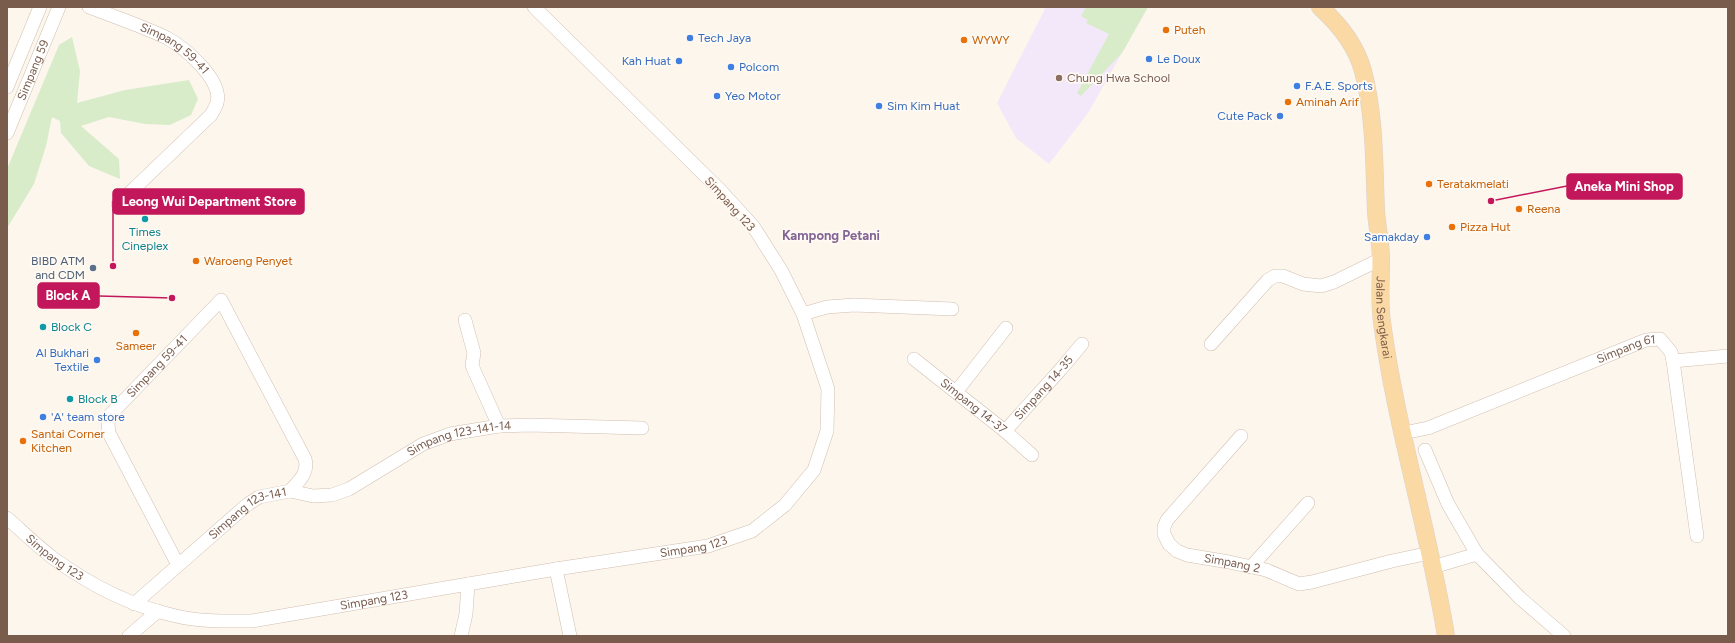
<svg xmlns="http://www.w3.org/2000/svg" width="1735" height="643" font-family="Figtree,sans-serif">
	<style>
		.education { fill: #f3e8fa }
		.green { fill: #d8ecc9 }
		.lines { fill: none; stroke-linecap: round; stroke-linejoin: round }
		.minor-casing { stroke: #d1beb0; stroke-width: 14 }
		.major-casing { stroke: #dad1cd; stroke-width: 18 }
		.minor { stroke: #fff; stroke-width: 13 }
		.major { stroke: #fbd9a5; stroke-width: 17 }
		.food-dot { fill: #e8710a; stroke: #fffaf3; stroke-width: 1.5 }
		.shop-dot { fill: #3f7fe0; stroke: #fffaf3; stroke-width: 1.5 }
		.education-dot { fill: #8d6e63; stroke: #fffaf3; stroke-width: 1.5 }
		.culture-dot { fill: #0f9aa8; stroke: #fffaf3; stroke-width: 1.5 }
		.service-dot { fill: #5c6f8a; stroke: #fffaf3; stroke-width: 1.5 }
		.labels { text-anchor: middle; stroke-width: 3.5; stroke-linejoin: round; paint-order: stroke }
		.food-label { font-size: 12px; fill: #c56008; stroke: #fffaf3; text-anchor: start }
		.shop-label { font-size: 12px; fill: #366cbe; stroke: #fffaf3; text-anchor: start }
		.street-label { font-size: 12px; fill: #7a5c4d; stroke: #fffaf3 }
		.education-label { font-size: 12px; fill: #785e54; stroke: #fffaf3; text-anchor: start }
		.culture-label { font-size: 12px; fill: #0d838f; stroke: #fffaf3; text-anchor: start }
		.service-label { font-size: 12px; fill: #4e5e75; stroke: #fffaf3; text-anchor: end }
		.neighbourhood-label { font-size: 13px; font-weight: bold; fill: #846695; stroke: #fffaf3 }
		.leader { fill: none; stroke: #c2185b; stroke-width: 1.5 }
		.callout-dot { fill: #c2185b; stroke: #fffaf3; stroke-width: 1.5 }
		.callout { fill: #c2185b; stroke: #c2185b; stroke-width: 1.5 }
		.callout-label { font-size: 13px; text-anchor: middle; font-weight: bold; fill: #fff }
	</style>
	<rect width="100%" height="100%" fill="#fdf6ec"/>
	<path class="education" d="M1046 7H1148L1088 113 1049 164 1016 138 997 103Z"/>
	<path class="green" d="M1086 7H1148L1122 53 1081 96 1077 93 1109 34 1086 23 1088 20 1081 16Z
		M72 37 80 71 77 103 125 90 189 80 198 99 191 115 170 125 145 124 109 117 81 126 119 159 120 179 89 166 61 133 60 121 52 117 46 146 34 184 7 228V169L59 45Z"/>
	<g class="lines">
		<g class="minor-casing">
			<g id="minor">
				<path id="s1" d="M89 7C115 17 142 26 167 38 185 48 223 80 217 103 216 107 213 111 211 115L118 204"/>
				<path d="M7 87 40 7"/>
				<path id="s2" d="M7 133 59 7"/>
				<path d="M803 314 827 307 854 305 952 309"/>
				<path d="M465 320 474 353 472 365 473 368 499 426"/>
				<path d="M1211 344 1268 280 1275 276H1283L1303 284 1321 286 1334 282 1381 259"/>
				<path id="s3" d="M914 359 1005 431 1032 455"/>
				<path d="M1673 361 1728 356"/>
				<path d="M956 392 1006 328"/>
				<path id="s4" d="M1005 431 1061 369 1082 344"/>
				<path id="s5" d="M1403 433 1428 428 1646 340 1660 339 1671 352 1673 361 1697 536"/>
				<path id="s6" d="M1241 436 1167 520 1164 527V534L1169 544 1177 551 1187 555 1229 562 1266 570 1299 584 1312 582 1392 561 1430 553"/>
				<path d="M1425 450 1448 504 1477 554"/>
				<path id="s7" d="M7 518C22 531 37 546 53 558 90 585 131 606 176 616 201 622 227 621 252 621L556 569 708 546 752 531 785 505 814 470 827 431 828 389 803 314 781 270 753 226 720 190 534 7"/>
				<path id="s8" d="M178 565 109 433 108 424 110 415 221 300 305 459C309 473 299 481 290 491"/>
				<path d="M1251 567 1308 503"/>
				<path d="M1433 567 1477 554 1520 598 1564 636"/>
				<path d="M556 569 570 636"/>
				<path id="s9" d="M134 604 248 504 259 497 290 491 313 496 332 495 349 489 423 444 450 434 499 426 530 425 642 428"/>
				<path d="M129 636 158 611"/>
				<path d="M461 636 466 614 468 584"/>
			</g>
		</g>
		<g class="major-casing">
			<g id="major">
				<path id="s10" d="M1320 7C1340 25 1356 45 1363 71 1375 116 1374 165 1376 211 1377 227 1381 244 1381 260 1381 281 1379 301 1382 322 1396 428 1429 530 1446 636"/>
			</g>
		</g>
		<use href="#minor" class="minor"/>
		<use href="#major" class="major"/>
	</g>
	<g class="food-dot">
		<circle cx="1166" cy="30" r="4"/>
		<circle cx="964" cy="40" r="4"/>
		<circle cx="1288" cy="102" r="4"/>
		<circle cx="1429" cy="184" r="4"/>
		<circle cx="1519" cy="209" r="4"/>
		<circle cx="1452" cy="227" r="4"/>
		<circle cx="196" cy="261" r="4"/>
		<circle cx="136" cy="333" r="4"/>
		<circle cx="23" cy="441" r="4"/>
	</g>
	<g class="shop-dot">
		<circle cx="690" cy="38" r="4"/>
		<circle cx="1149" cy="59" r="4"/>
		<circle cx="679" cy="61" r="4"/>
		<circle cx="731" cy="67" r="4"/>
		<circle cx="1297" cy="86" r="4"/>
		<circle cx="717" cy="96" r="4"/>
		<circle cx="879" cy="106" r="4"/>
		<circle cx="1280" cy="116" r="4"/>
		<circle cx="1427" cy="237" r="4"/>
		<circle cx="97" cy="360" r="4"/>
		<circle cx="43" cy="417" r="4"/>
	</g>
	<circle class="education-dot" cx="1059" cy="78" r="4"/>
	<g class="culture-dot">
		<circle cx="145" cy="219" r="4"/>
		<circle cx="43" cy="327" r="4"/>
		<circle cx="70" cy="399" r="4"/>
	</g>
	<circle class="service-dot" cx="93" cy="268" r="4"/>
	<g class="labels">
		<g class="food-label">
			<text x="1174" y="34">Puteh</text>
			<text x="972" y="44">WYWY</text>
			<text x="1296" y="106">Aminah Arif</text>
			<text x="1437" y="188">Teratakmelati</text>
			<text x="1527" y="213">Reena</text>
			<text x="1460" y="231">Pizza Hut</text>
			<text x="204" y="265">Waroeng Penyet</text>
			<text x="136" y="350" text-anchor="middle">Sameer</text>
			<text x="31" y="438">Santai Corner<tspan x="31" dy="14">Kitchen</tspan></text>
		</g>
		<g class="shop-label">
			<text x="698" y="42">Tech Jaya</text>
			<text x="1157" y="63">Le Doux</text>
			<text x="671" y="65" text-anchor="end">Kah Huat</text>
			<text x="739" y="71">Polcom</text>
			<text x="1305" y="90">F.A.E. Sports</text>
			<text x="725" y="100">Yeo Motor</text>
			<text x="887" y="110">Sim Kim Huat</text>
			<text x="1272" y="120" text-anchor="end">Cute Pack</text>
			<text x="1419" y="241" text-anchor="end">Samakday</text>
			<text x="89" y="357" text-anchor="end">Al Bukhari<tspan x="89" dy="14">Textile</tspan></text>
			<text x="51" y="421">'A' team store</text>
		</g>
		<g class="street-label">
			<text dy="4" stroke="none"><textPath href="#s1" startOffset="96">Simpang 59-41</textPath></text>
			<text dy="4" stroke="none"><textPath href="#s2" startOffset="68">Simpang 59</textPath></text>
			<text transform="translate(730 204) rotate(48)" y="4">Simpang 123</text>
			<text dy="4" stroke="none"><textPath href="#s10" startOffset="326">Jalan Sengkarai</textPath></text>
			<text dy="4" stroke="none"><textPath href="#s5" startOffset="239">Simpang 61</textPath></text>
			<text dy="4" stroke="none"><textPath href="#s8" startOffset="235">Simpang 59-41</textPath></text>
			<text dy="4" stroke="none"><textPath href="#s4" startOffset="58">Simpang 14-35</textPath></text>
			<text dy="4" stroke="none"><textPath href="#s3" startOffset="76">Simpang 14-37</textPath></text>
			<text dy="4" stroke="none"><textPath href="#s9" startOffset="380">Simpang 123-141-14</textPath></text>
			<text dy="4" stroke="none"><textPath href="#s9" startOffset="147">Simpang 123-141</textPath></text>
			<text dy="4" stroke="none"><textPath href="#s7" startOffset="722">Simpang 123</textPath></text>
			<text dy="4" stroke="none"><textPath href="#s7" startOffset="62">Simpang 123</textPath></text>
			<text dy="4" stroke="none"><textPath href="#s6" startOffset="205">Simpang 2</textPath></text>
			<text dy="4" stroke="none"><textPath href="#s7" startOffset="398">Simpang 123</textPath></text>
		</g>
		<g class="education-label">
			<text x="1067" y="82">Chung Hwa School</text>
		</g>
		<g class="culture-label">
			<text x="145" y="236" text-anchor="middle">Times<tspan x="145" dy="14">Cineplex</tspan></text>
			<text x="51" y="331">Block C</text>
			<text x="78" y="403">Block B</text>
		</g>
		<g class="service-label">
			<text x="85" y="265">BIBD ATM<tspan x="85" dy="14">and CDM</tspan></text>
		</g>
		<g class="neighbourhood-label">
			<text x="831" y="240">Kampong Petani</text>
		</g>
	</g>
	<path class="leader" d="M1491 201L1567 186M113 266L113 201M172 298L99 296"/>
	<g class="callout-dot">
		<circle cx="1491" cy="201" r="4"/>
		<circle cx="113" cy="266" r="4"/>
		<circle cx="172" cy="298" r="4"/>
	</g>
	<g class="callout">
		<rect x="1567" y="174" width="115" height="25" rx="4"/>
		<rect x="113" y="189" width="191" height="25" rx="4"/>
		<rect x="38" y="283" width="61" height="25" rx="4"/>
	</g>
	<g class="callout-label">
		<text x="1624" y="191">Aneka Mini Shop</text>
		<text x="209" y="206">Leong Wui Department Store</text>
		<text x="68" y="300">Block A</text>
	</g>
	<rect width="1735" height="643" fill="none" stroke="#7a5c4d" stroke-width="16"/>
</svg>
